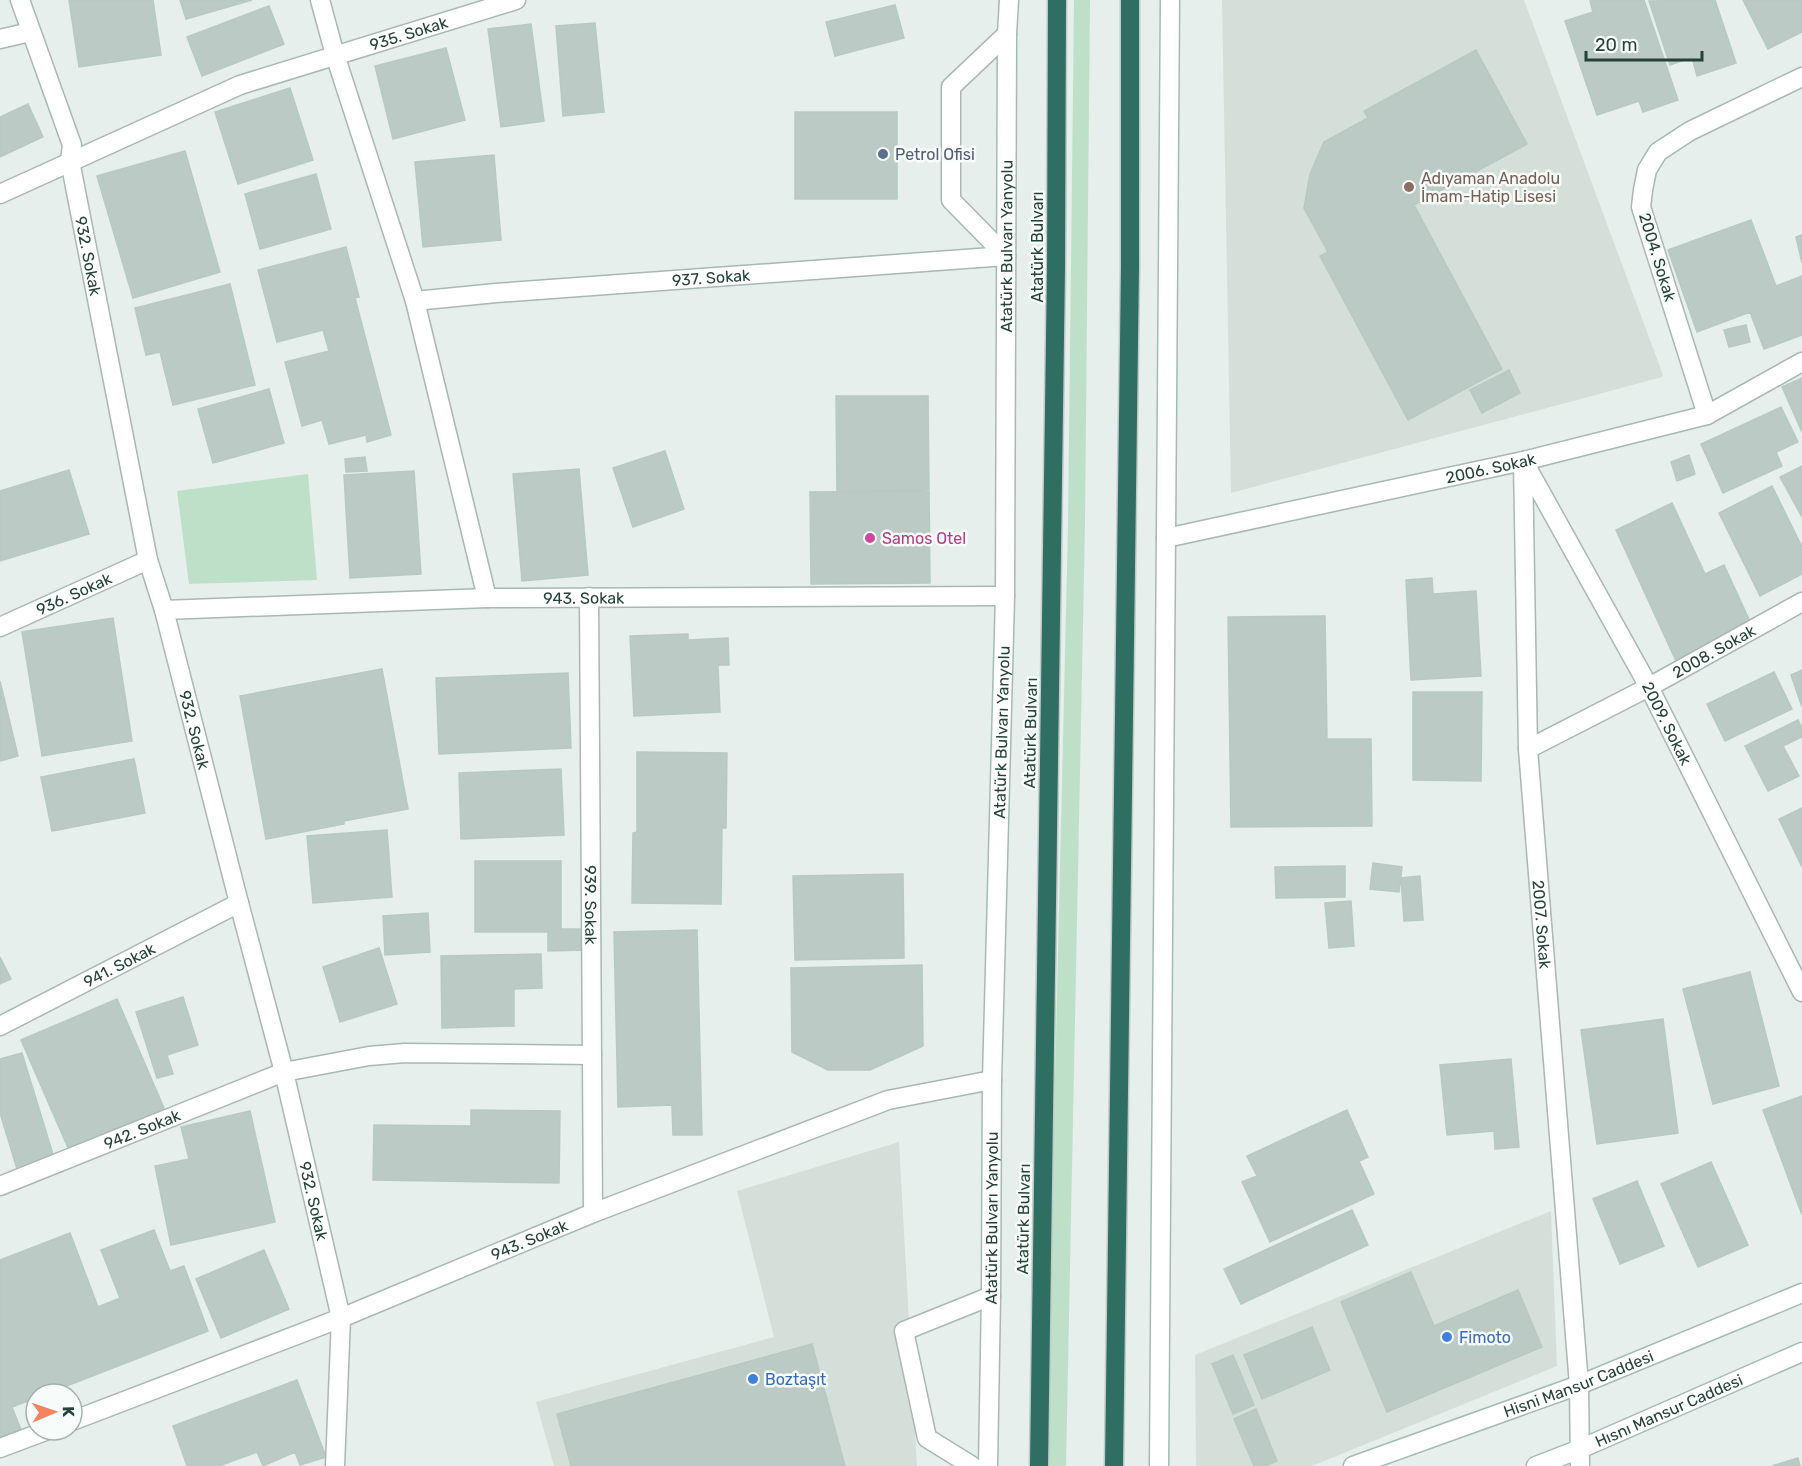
<svg xmlns="http://www.w3.org/2000/svg" width="1802" height="1466" font-family="Rubik,sans-serif">
	<style>
		.built { fill: #d4dfda }
		.green { fill: #bfe0c8 }
		.building { fill: #bbcac4; stroke: #b8c9c2; stroke-width: 1.5 }
		.lines { fill: none; stroke-linecap: round; stroke-linejoin: round }
		.lane-casing { stroke: #a8b8b2; stroke-width: 21 }
		.street-casing { stroke: #a8b8b2; stroke-width: 21 }
		.secondary-casing { stroke: #a4bbb3; stroke-width: 21 }
		.highway-casing { stroke: #c2cac8; stroke-width: 21 }
		.lane { stroke: #fff; stroke-width: 18 }
		.street { stroke: #fff; stroke-width: 18 }
		.secondary { stroke: #fff; stroke-width: 18 }
		.highway { stroke: #2f6f62; stroke-width: 18 }
		.service-dot { fill: #5c6f8a; stroke: #f7fbf9; stroke-width: 2 }
		.education-dot { fill: #8d6e63; stroke: #f7fbf9; stroke-width: 2 }
		.hotel-dot { fill: #d1479c; stroke: #f7fbf9; stroke-width: 2 }
		.shop-dot { fill: #3f7fe0; stroke: #f7fbf9; stroke-width: 2 }
		.labels { text-anchor: middle; stroke-width: 5; stroke-linejoin: round; paint-order: stroke }
		.street-label { font-size: 16px; fill: #24423a; stroke: #f7fbf9 }
		.service-label { font-size: 16px; fill: #4e5e75; stroke: #f7fbf9; text-anchor: start }
		.education-label { font-size: 16px; fill: #785e54; stroke: #f7fbf9; text-anchor: start }
		.hotel-label { font-size: 16px; fill: #b23c85; stroke: #f7fbf9; text-anchor: start }
		.shop-label { font-size: 16px; fill: #366cbe; stroke: #f7fbf9; text-anchor: start }
	</style>
	<rect width="100%" height="100%" fill="#e6efeb"/>
	<path class="built" d="M1222 0H1524L1663 375 1662 377 1231 493Z
		M899 1142 917 1466H554L536 1402 774 1337 737 1191Z
		M1551 1211 1557 1366 1312 1466H1196L1195 1355Z"/>
	<path class="green" d="M1074 0H1090L1085 525 1066 1466H1046L1068 526Z
		M308 474 317 580 189 584 177 491Z"/>
	<path class="building" d="M69 0H153L161 55 79 67Z
		M180 0H252L186 19Z
		M1593 0H1644L1678 100 1643 112 1639 101 1597 115 1565 21 1593 12 1590 1Z
		M1715 0 1736 63 1697 76 1692 57 1670 65 1649 1Z
		M1743 0H1802V32L1768 49Z
		M895 5 904 38 835 56 826 22Z
		M269 6 284 44 202 76 187 37Z
		M595 23 604 112 563 116 556 26Z
		M531 24 544 121 501 127 488 29Z
		M446 48 465 120 393 139 375 66Z
		M1476 50 1527 144 1414 205 1502 369 1408 420 1320 256 1328 252 1304 208 1310 174 1324 142 1368 118 1364 111Z
		M290 88 313 160 238 184 215 112Z
		M28 104 43 137 0 157V117Z
		M795 112H897V199H795Z
		M185 151 220 272 133 298 97 176Z
		M494 155 501 240 423 247 415 162Z
		M316 174 331 229 260 249 245 194Z
		M1751 220 1776 286 1802 276V335L1764 349 1750 312 1697 332 1668 250Z
		M1802 235V263L1796 237Z
		M346 247 359 297 355 298 391 435 367 442 366 435 329 444 322 420 302 426 285 362 329 351 323 330 277 342 258 270Z
		M230 284 255 385 173 405 160 352 146 355 135 308Z
		M1746 325 1750 342 1729 347 1724 330Z
		M1509 370 1520 393 1482 413 1470 390Z
		M1802 378V432L1782 387Z
		M269 389 284 443 213 463 198 409Z
		M836 396H928L929 490 837 492Z
		M1781 407 1798 442 1776 452 1782 466 1723 493 1701 444Z
		M665 451 684 509 633 527 613 468Z
		M1689 455 1695 474 1677 481 1671 462Z
		M365 457 367 471 346 472 345 459Z
		M1802 466V517L1780 477Z
		M579 469 588 575 522 581 513 474Z
		M69 470 89 534 0 561V491Z
		M414 471 421 574 350 578 344 475Z
		M1772 486 1802 547V574L1760 596 1719 513Z
		M929 491 930 583 811 584 810 492Z
		M1672 503 1705 574 1724 565 1752 626 1676 661 1616 530Z
		M1432 578 1433 594 1476 591 1481 676 1411 680 1406 580Z
		M1325 616 1327 739H1371L1372 826 1231 827 1228 617Z
		M113 618 132 741 42 756 22 632Z
		M688 634V640L728 638 729 665H718L720 712 634 716 630 636Z
		M382 669 408 809 344 821V824L266 839 240 696Z
		M1802 670V707L1791 675Z
		M1774 672 1792 709 1725 741 1707 704Z
		M568 673 571 748 439 754 436 678Z
		M0 681 18 756 0 761Z
		M1413 692H1482L1481 781 1413 780Z
		M1798 720 1802 728V737L1783 746 1799 776 1768 791 1745 746Z
		M637 752 727 753 726 828H722L721 904 632 903 633 833 637 832Z
		M134 759 145 813 52 831 41 777Z
		M561 769 564 835 461 839 459 773Z
		M1802 808V867L1779 819Z
		M387 830 392 897 313 903 307 836Z
		M475 861H561V929H585L586 950 548 951V932H475Z
		M1373 863 1402 867 1399 892 1370 889Z
		M1345 866V897L1276 898 1275 867Z
		M903 874 904 958 795 960 793 876Z
		M1420 876 1423 920 1404 921 1401 878Z
		M1351 901 1354 946 1329 948 1325 903Z
		M428 913 430 952 385 955 383 916Z
		M697 930 702 1135H673L672 1105 618 1107 614 932Z
		M379 948 397 1004 340 1022 323 967Z
		M541 954 542 988 514 989V1026L442 1028 441 956Z
		M0 957 11 979 0 984Z
		M922 965 923 1046 870 1070H828L792 1052 791 968Z
		M1750 972 1779 1086 1713 1104 1683 989Z
		M183 997 198 1045 167 1055 173 1074 157 1078 136 1012Z
		M117 999 164 1108 69 1150 21 1040Z
		M1663 1019 1678 1133 1597 1144 1581 1030Z
		M22 1053 55 1161 18 1172 0 1113V1059Z
		M1511 1059 1519 1147 1495 1149 1494 1131 1447 1135 1440 1065Z
		M1802 1096V1215L1763 1110Z
		M471 1110 560 1111 559 1183 373 1180 374 1125 471 1126Z
		M1347 1110 1368 1157 1359 1161 1374 1194 1270 1242 1242 1182 1257 1176 1247 1156Z
		M250 1111 275 1222 171 1245 155 1166 189 1159 181 1127Z
		M1711 1162 1748 1245 1698 1267 1661 1184Z
		M1637 1181 1664 1246 1620 1264 1593 1199Z
		M1352 1210 1368 1245 1241 1304 1224 1269Z
		M154 1230 170 1271 184 1266 208 1331 46 1394H36V1398L12 1407 22 1432 0 1441V1260L70 1233 98 1307 120 1298 101 1250Z
		M264 1250 289 1309 221 1338 196 1279Z
		M1411 1272 1434 1326 1518 1290 1542 1347 1387 1412 1341 1302Z
		M1312 1327 1330 1370 1262 1399 1244 1355Z
		M812 1344 845 1466H571L557 1414Z
		M1233 1355 1254 1405 1233 1414 1212 1364Z
		M297 1380 326 1457 300 1465 295 1452 263 1466 257 1452 219 1466H187L173 1426Z
		M1256 1409 1277 1461 1265 1466H1254L1234 1419Z
		M1798 1458 1800 1466H1772Z"/>
	<g class="lines">
		<g class="lane-casing">
			<path id="lane" d="M1006 256 951 200V87L1007 34
				M972 1466 927 1438 904 1331 991 1296"/>
		</g>
		<g class="street-casing">
			<g id="street">
				<path id="s1" d="M20 0 72 145 70 161 148 560 164 610 239 903 284 1072 341 1318 335 1466"/>
				<path d="M320 0 335 55 415 301 487 598"/>
				<path d="M0 39 30 32"/>
				<path id="s2" d="M0 194 240 85 516 0"/>
				<path id="s3" d="M415 301 496 293 1006 256"/>
				<path d="M1707 415 1641 207 1643 190 1647 170 1658 152 1690 131 1802 77"/>
				<path id="s4" d="M1523 461 1528 749 1579 1385 1580 1466"/>
				<path id="s5" d="M1524 462 1649 687 1802 992"/>
				<path id="s6" d="M1166 538 1523 461 1707 415 1802 362"/>
				<path id="s7" d="M589 597 593 1213"/>
				<path id="s8" d="M164 610 487 598 1005 596"/>
				<path id="s9" d="M0 627 148 560"/>
				<path id="s10" d="M1528 749 1649 687 1802 602"/>
				<path id="s11" d="M0 1026 239 903"/>
				<path id="s12" d="M0 1186 284 1072 369 1056 405 1053 592 1055"/>
				<path id="s13" d="M72 1421 341 1318 593 1213 888 1100 992 1080"/>
				<path d="M0 1448 48 1430"/>
			</g>
		</g>
		<g class="secondary-casing">
			<g id="secondary">
				<path id="s14" d="M988 1466 991 1296 992 1080 1005 596 1007 34 1009 0"/>
				<path d="M1159 1466 1170 0"/>
				<path id="s15" d="M1353 1466 1579 1385 1802 1293"/>
				<path id="s16" d="M1536 1466 1580 1449 1802 1352"/>
			</g>
		</g>
		<g class="highway-casing">
			<path id="highway" d="M1039 1466 1056 268 1057 0
				M1114 1466 1130 267V0"/>
		</g>
		<use href="#lane" class="lane"/>
		<use href="#street" class="street"/>
		<use href="#secondary" class="secondary"/>
		<use href="#highway" class="highway"/>
	</g>
	<circle class="service-dot" cx="883" cy="154" r="6"/>
	<circle class="education-dot" cx="1409" cy="187" r="6"/>
	<circle class="hotel-dot" cx="870" cy="538" r="6"/>
	<g class="shop-dot">
		<circle cx="1447" cy="1337" r="6"/>
		<circle cx="753" cy="1379" r="6"/>
	</g>
	<g class="labels">
		<g class="street-label">
			<text dy="6" stroke="none"><textPath href="#s2" startOffset="440">935. Sokak</textPath></text>
			<text dy="6" stroke="none"><textPath href="#s14" startOffset="1220">Atatürk Bulvarı Yanyolu</textPath></text>
			<text transform="translate(1037 247) rotate(-90)" y="6">Atatürk Bulvarı</text>
			<text dy="6" stroke="none"><textPath href="#s1" startOffset="267">932. Sokak</textPath></text>
			<text transform="translate(1658 257) rotate(73)" y="6">2004. Sokak</text>
			<text dy="6" stroke="none"><textPath href="#s3" startOffset="297">937. Sokak</textPath></text>
			<text dy="6" stroke="none"><textPath href="#s6" startOffset="332">2006. Sokak</textPath></text>
			<text dy="6" stroke="none"><textPath href="#s9" startOffset="81">936. Sokak</textPath></text>
			<text dy="6" stroke="none"><textPath href="#s8" startOffset="420">943. Sokak</textPath></text>
			<text dy="6" stroke="none"><textPath href="#s10" startOffset="210">2008. Sokak</textPath></text>
			<text dy="6" stroke="none"><textPath href="#s5" startOffset="298">2009. Sokak</textPath></text>
			<text dy="6" stroke="none"><textPath href="#s1" startOffset="753">932. Sokak</textPath></text>
			<text dy="6" stroke="none"><textPath href="#s14" startOffset="734">Atatürk Bulvarı Yanyolu</textPath></text>
			<text transform="translate(1030 733) rotate(-89)" y="6">Atatürk Bulvarı</text>
			<text dy="6" stroke="none"><textPath href="#s7" startOffset="308">939. Sokak</textPath></text>
			<text dy="6" stroke="none"><textPath href="#s4" startOffset="464">2007. Sokak</textPath></text>
			<text dy="6" stroke="none"><textPath href="#s11" startOffset="134">941. Sokak</textPath></text>
			<text dy="6" stroke="none"><textPath href="#s12" startOffset="153">942. Sokak</textPath></text>
			<text dy="6" stroke="none"><textPath href="#s1" startOffset="1239">932. Sokak</textPath></text>
			<text dy="6" stroke="none"><textPath href="#s14" startOffset="248">Atatürk Bulvarı Yanyolu</textPath></text>
			<text transform="translate(1023 1219) rotate(-89)" y="6">Atatürk Bulvarı</text>
			<text dy="6" stroke="none"><textPath href="#s13" startOffset="492">943. Sokak</textPath></text>
			<text dy="6" stroke="none"><textPath href="#s15" startOffset="240">Hisni Mansur Caddesi</textPath></text>
			<text dy="6" stroke="none"><textPath href="#s16" startOffset="144">Hısnı Mansur Caddesi</textPath></text>
		</g>
		<g class="service-label">
			<text x="895" y="160">Petrol Ofisi</text>
		</g>
		<g class="education-label">
			<text x="1421" y="184">Adıyaman Anadolu<tspan x="1421" dy="18">İmam-Hatip Lisesi</tspan></text>
		</g>
		<g class="hotel-label">
			<text x="882" y="544">Samos Otel</text>
		</g>
		<g class="shop-label">
			<text x="1459" y="1343">Fimoto</text>
			<text x="765" y="1385">Boztaşıt</text>
		</g>
	</g>
	<g transform="translate(54 1412) rotate(88)"><circle r="28" fill="#f7fbf9" stroke="#a3b1ad" stroke-width="1.5"/>
	<path d="M0-4.5L10 22L0 15L-10 22Z" fill="#f4845f"/>
	<text y="-9" font-size="16" font-weight="bold" text-anchor="middle" fill="#24423a">K</text>
	</g>
	<path d="M1586 51v9h116v-9" fill="none" stroke="#24423a" stroke-width="3"/>
	<text x="1595" y="51" font-size="18" fill="#24423a" stroke="#f7fbf9" stroke-width="4.5" paint-order="stroke">20 m</text>
</svg>
